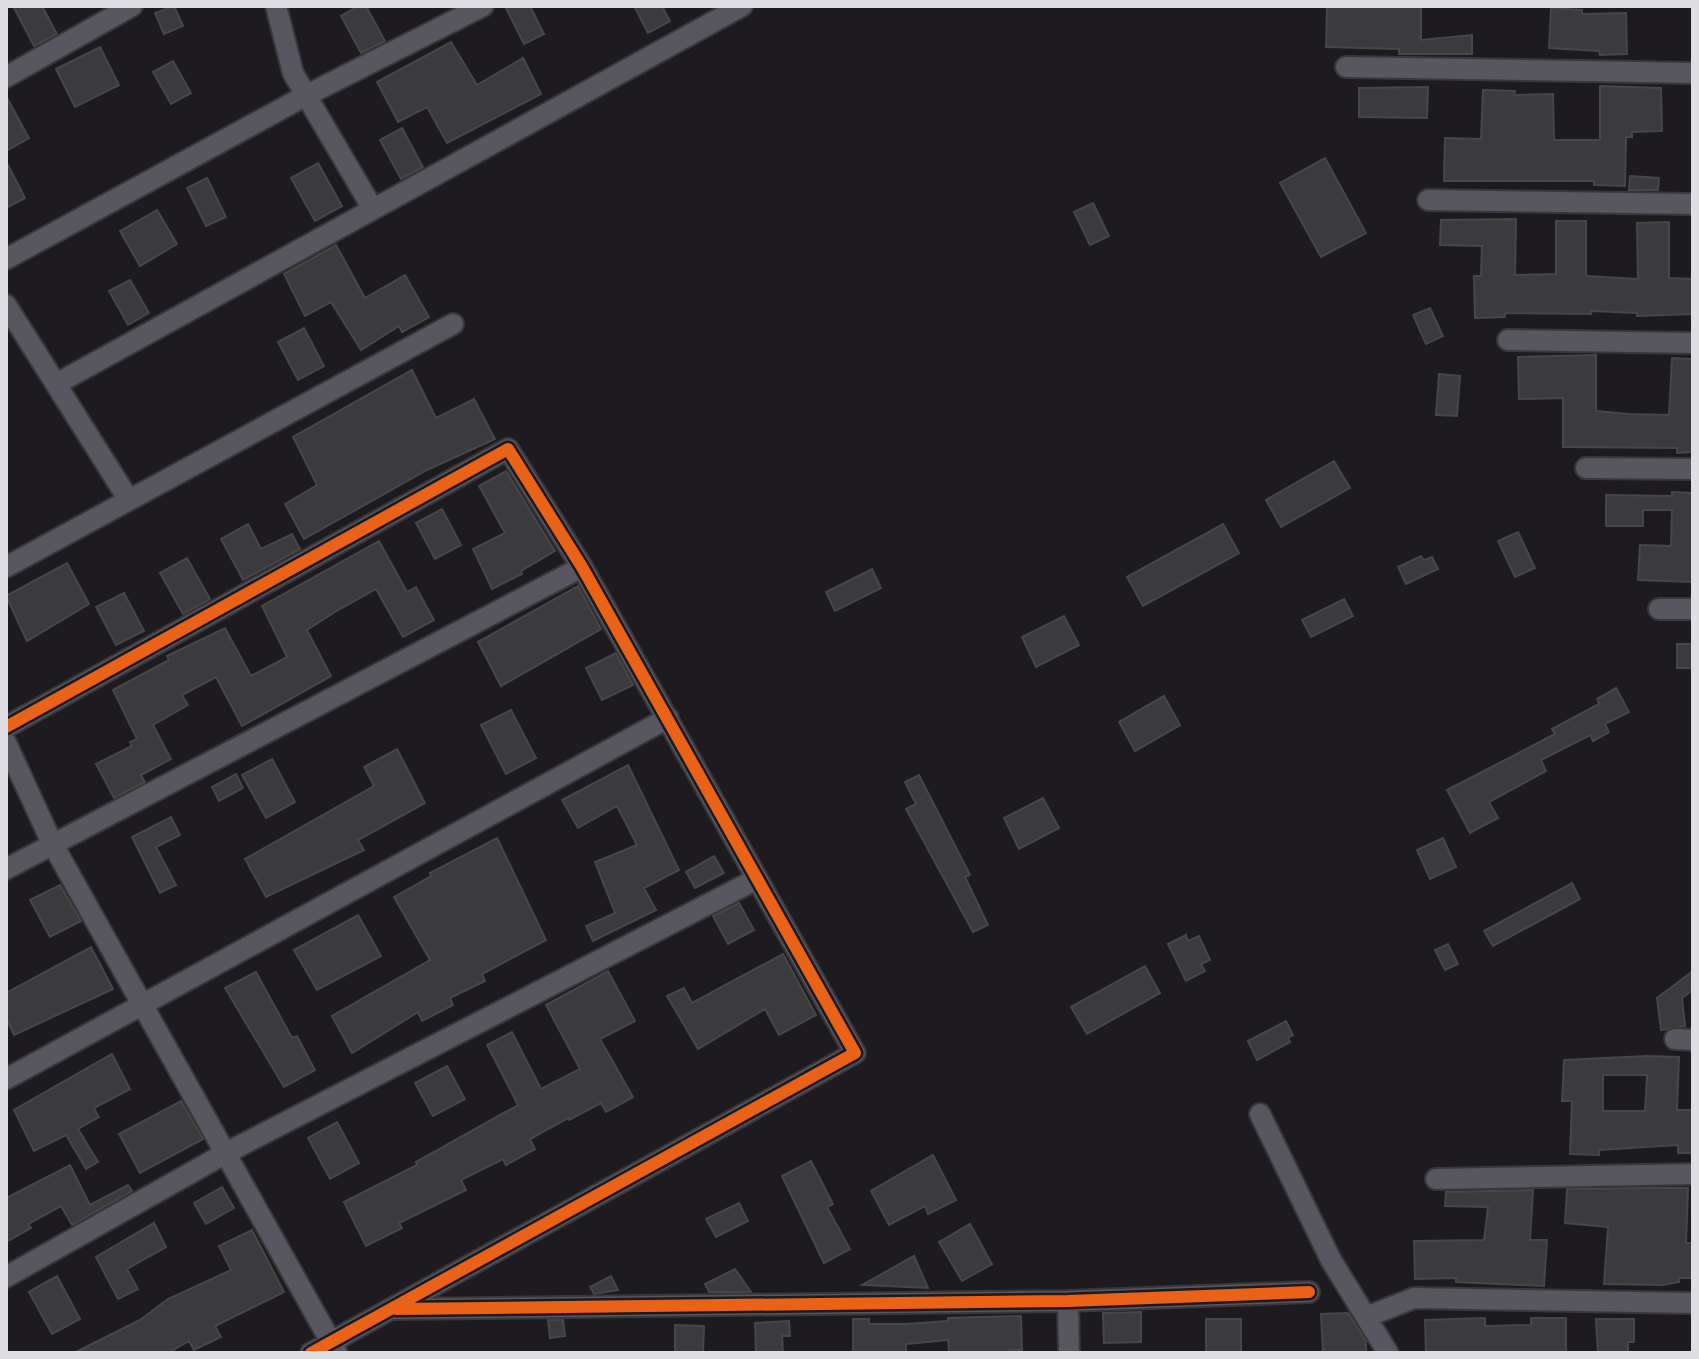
<svg xmlns="http://www.w3.org/2000/svg" width="1699" height="1359" font-family="'Nunito Sans',sans-serif">
	<style>
		.building { fill: #3b3b3d; stroke: #474649; stroke-width: 2; fill-rule: evenodd }
		.lines { fill: none; stroke-linecap: round; stroke-linejoin: round }
		.street-casing { stroke: #383739; stroke-width: 24 }
		.street { stroke: #58565e; stroke-width: 20 }
		.cycleway-casing { stroke: #1c1a20; stroke-width: 17 }
		.cycleway { stroke: #ea6118; stroke-width: 12 }
	</style>
	<rect width="100%" height="100%" fill="#1d1b1f"/>
	<path class="building" d="M13 6H42L57 34 34 46Z
		M174 6 183 26 164 34 155 13Z
		M359 6H366L385 41 361 53 341 16Z
		M505 6H530L544 34 524 44Z
		M634 6H662L670 21 648 33Z
		M1327 6H1421V40L1472 35V54H1399V49L1326 47Z
		M1551 8 1582 10V14L1626 13 1627 54 1600 55 1599 51 1549 48Z
		M451 42 477 85 523 58 541 94 447 143 427 107 398 122 377 82Z
		M100 47 119 85 75 107 56 69Z
		M173 61 191 93 171 104 153 72Z
		M1600 86 1661 88 1662 131 1632 132V137H1626L1625 186 1594 185V181H1444L1445 138 1481 139 1483 90 1515 91 1514 95 1553 94 1554 140H1600Z
		M1428 87 1427 118 1359 117V88Z
		M6 96 29 138 6 151Z
		M402 128 423 167 401 179 380 140Z
		M1325 158 1366 233 1321 257 1280 183Z
		M6 161 25 198 6 208Z
		M318 163 342 206 315 221 291 178Z
		M1630 176 1659 178 1658 190H1629Z
		M207 178 226 217 206 226 187 188Z
		M1093 203 1109 236 1090 245 1074 212Z
		M157 210 177 244 140 266 120 231Z
		M1516 219 1515 275 1556 274V221H1586V276L1638 279 1637 223 1669 222V278L1693 279V314L1637 316V313L1591 311V314L1505 313V317L1475 318 1474 276H1481L1482 246 1440 245 1441 220Z
		M336 245 365 298 405 275 429 317 402 332 399 326 361 350 331 302 305 316 284 274Z
		M130 280 149 313 128 325 109 291Z
		M1430 308 1443 336 1426 344 1413 315Z
		M304 328 324 366 298 380 278 342Z
		M1596 355V411L1629 414 1669 415 1672 358 1693 359V452L1677 453V448L1563 447V398L1519 399 1518 357Z
		M412 370 436 418 474 399 495 439 427 470 304 539 285 504 317 485 293 437Z
		M1439 374 1460 376 1457 416 1436 415Z
		M1334 461 1350 488 1281 527 1266 500Z
		M506 471 555 551 521 571 522 574 492 589 473 549 505 533 479 486Z
		M1672 492 1693 493V582L1638 580 1640 545 1671 546 1672 510H1643V526H1606V495L1672 496Z
		M442 509 461 545 435 559 416 523Z
		M248 524 261 549 292 534 300 549 243 580 221 539Z
		M1223 524 1239 553 1143 606 1127 577Z
		M1518 532 1535 568 1515 577 1498 541Z
		M379 541 407 592 416 587 434 620 403 637 376 589 335 612 307 630 331 676 242 726 216 677 182 695 188 705 153 725 171 759 141 775 145 782 114 798 96 764 132 746 130 742 137 739 113 690 169 660 167 656 225 628 251 676 287 657 262 606Z
		M1421 556 1424 560 1432 557 1438 569 1406 584 1398 567Z
		M187 558 210 599 183 614 160 573Z
		M67 563 89 604 27 641 6 596Z
		M872 569 881 588 835 611 826 592Z
		M578 586 601 629 501 686 478 642Z
		M124 593 144 631 116 645 96 607Z
		M1344 599 1353 616 1311 637 1302 620Z
		M1064 616 1079 645 1036 667 1022 637Z
		M1677 644H1693V668H1677Z
		M616 653 633 685 602 700 586 668Z
		M1616 688 1629 712 1605 724 1609 732 1593 741 1590 735 1541 760 1546 771 1489 802 1498 818 1470 833 1447 790 1555 734 1552 729 1599 704 1597 699Z
		M1164 696 1180 725 1135 751 1119 722Z
		M511 710 536 758 506 774 481 725Z
		M397 749 425 803 358 840 364 850 266 897 245 859 374 786 364 767Z
		M272 759 295 802 266 818 242 775Z
		M628 765 679 870 644 888 656 910 593 941 586 926 615 913 595 862 637 845 617 806 578 828 562 800Z
		M236 774 243 788 219 801 212 787Z
		M919 775 970 875 965 877 988 925 973 932 906 809 916 804 905 782Z
		M1043 798 1059 828 1019 849 1004 818Z
		M171 817 180 835 156 847 176 885 160 893 132 837Z
		M497 838 546 940 482 974 485 981 450 998 453 1005 422 1021 418 1012 352 1053 332 1016 430 960 394 897 431 876 430 873Z
		M1443 838 1456 867 1430 879 1417 850Z
		M714 856 724 873 695 888 686 872Z
		M1572 883 1580 899 1493 946 1484 931Z
		M60 885 81 921 50 937 30 900Z
		M739 903 754 930 728 944 713 916Z
		M358 915 381 956 317 990 294 950Z
		M1186 935 1188 941 1199 936 1210 960 1201 964 1205 971 1186 981 1168 944Z
		M1448 944 1458 964 1445 970 1435 950Z
		M91 947 113 989 14 1035 6 1018V993Z
		M783 954 816 1015 779 1035 765 1009 698 1049 667 996 684 988 692 1003Z
		M1145 966 1160 993 1087 1034 1071 1007Z
		M608 971 635 1021 600 1039 633 1097 606 1112 601 1103 569 1120 568 1118 530 1139 535 1149 506 1165 503 1159 461 1180 466 1190 399 1223 402 1228 366 1246 344 1202 417 1165 416 1162 518 1105 487 1045 512 1032 541 1089 580 1069 546 1005Z
		M1693 971V990L1682 998 1685 1026 1661 1030 1657 998Z
		M256 972 292 1038 297 1036 315 1070 284 1087 225 988Z
		M1286 1021 1293 1035 1288 1038 1290 1042 1257 1060 1248 1041Z
		M112 1054 130 1089 94 1108 99 1117 78 1129 98 1162 86 1169 66 1135 34 1151 14 1110Z
		M1647 1056 1679 1057 1677 1110H1693V1153H1678V1145L1599 1150V1155L1570 1154 1572 1101H1562L1564 1060ZM1603 1075H1647L1645 1111H1603Z
		M447 1066 465 1099 433 1116 415 1083Z
		M181 1101 203 1139 140 1173 119 1134Z
		M337 1122 359 1163 330 1179 308 1138Z
		M933 1155 956 1200 928 1214 925 1206 889 1225 871 1191Z
		M811 1161 833 1204 827 1207 850 1249 824 1263 782 1176Z
		M70 1165 90 1205 128 1185 132 1191 72 1225 61 1206 28 1224 31 1228 6 1242V1198Z
		M222 1187 234 1208 206 1224 194 1203Z
		M1649 1188H1688L1686 1243H1693V1278H1679V1282L1662 1285 1604 1284 1608 1227 1565 1223 1567 1189Z
		M1533 1190 1530 1240H1547L1544 1286 1456 1282V1278L1415 1279 1414 1241 1484 1240 1488 1207 1445 1206 1446 1192Z
		M739 1203 748 1221 716 1237 706 1219Z
		M154 1223 166 1247 127 1269 138 1289 118 1299 96 1257Z
		M970 1224 992 1264 962 1281 939 1242Z
		M252 1230 284 1292 215 1326 221 1337 194 1350 189 1341 168 1353H74L140 1320 168 1299 231 1270 219 1246Z
		M914 1256 928 1288 862 1285Z
		M735 1269 751 1292H709L705 1284Z
		M57 1276 80 1319 52 1334 29 1292Z
		M611 1276 618 1290 594 1294 590 1287Z
		M1141 1312V1342L1104 1343 1103 1313Z
		M1348 1313 1366 1341V1353H1323L1321 1314Z
		M1021 1316 1022 1350H1010V1353H949L948 1340 906 1344V1353H853V1319H869V1324H906L948 1321V1318Z
		M1485 1318V1326L1531 1325V1318H1566V1353H1426L1425 1320Z
		M1206 1319H1241V1353H1206Z
		M1596 1319H1634V1342H1628V1353H1598Z
		M548 1320H563L565 1336 550 1338Z
		M789 1321 790 1336H782L783 1353H756L755 1323Z
		M675 1325 704 1326 703 1353H675Z"/>
	<g class="lines">
		<g class="street-casing">
			<path id="street" d="M276 6 293 73 373 209
				M1346 67 1693 73
				M6 77 132 6
				M1428 200 1693 204
				M6 259 305 96 483 6
				M6 305 129 500
				M1508 340 1693 343
				M56 384 742 6
				M1586 468 1693 469
				M6 567 453 324
				M1659 609H1693
				M6 727 508 449 582 567 855 1053 311 1353
				M6 743 52 843 336 1351
				M6 869 582 567
				M1675 1039 1693 1040
				M6 1079 668 718
				M1260 1114 1331 1260 1388 1353
				M1436 1179 1693 1174
				M6 1277 226 1153 755 880
				M1068 1301 1069 1353
				M396 1309 1068 1301 1309 1292
				M1369 1316 1414 1298 1693 1303"/>
		</g>
		<use href="#street" class="street"/>
		<g class="cycleway-casing">
			<path id="cycleway" d="M6 727 508 449 582 567 855 1053 311 1353
				M396 1309 1068 1301 1309 1292"/>
		</g>
		<use href="#cycleway" class="cycleway"/>
	</g>
	<rect width="1699" height="1359" fill="none" stroke="#dfdee2" stroke-width="16"/>
</svg>
